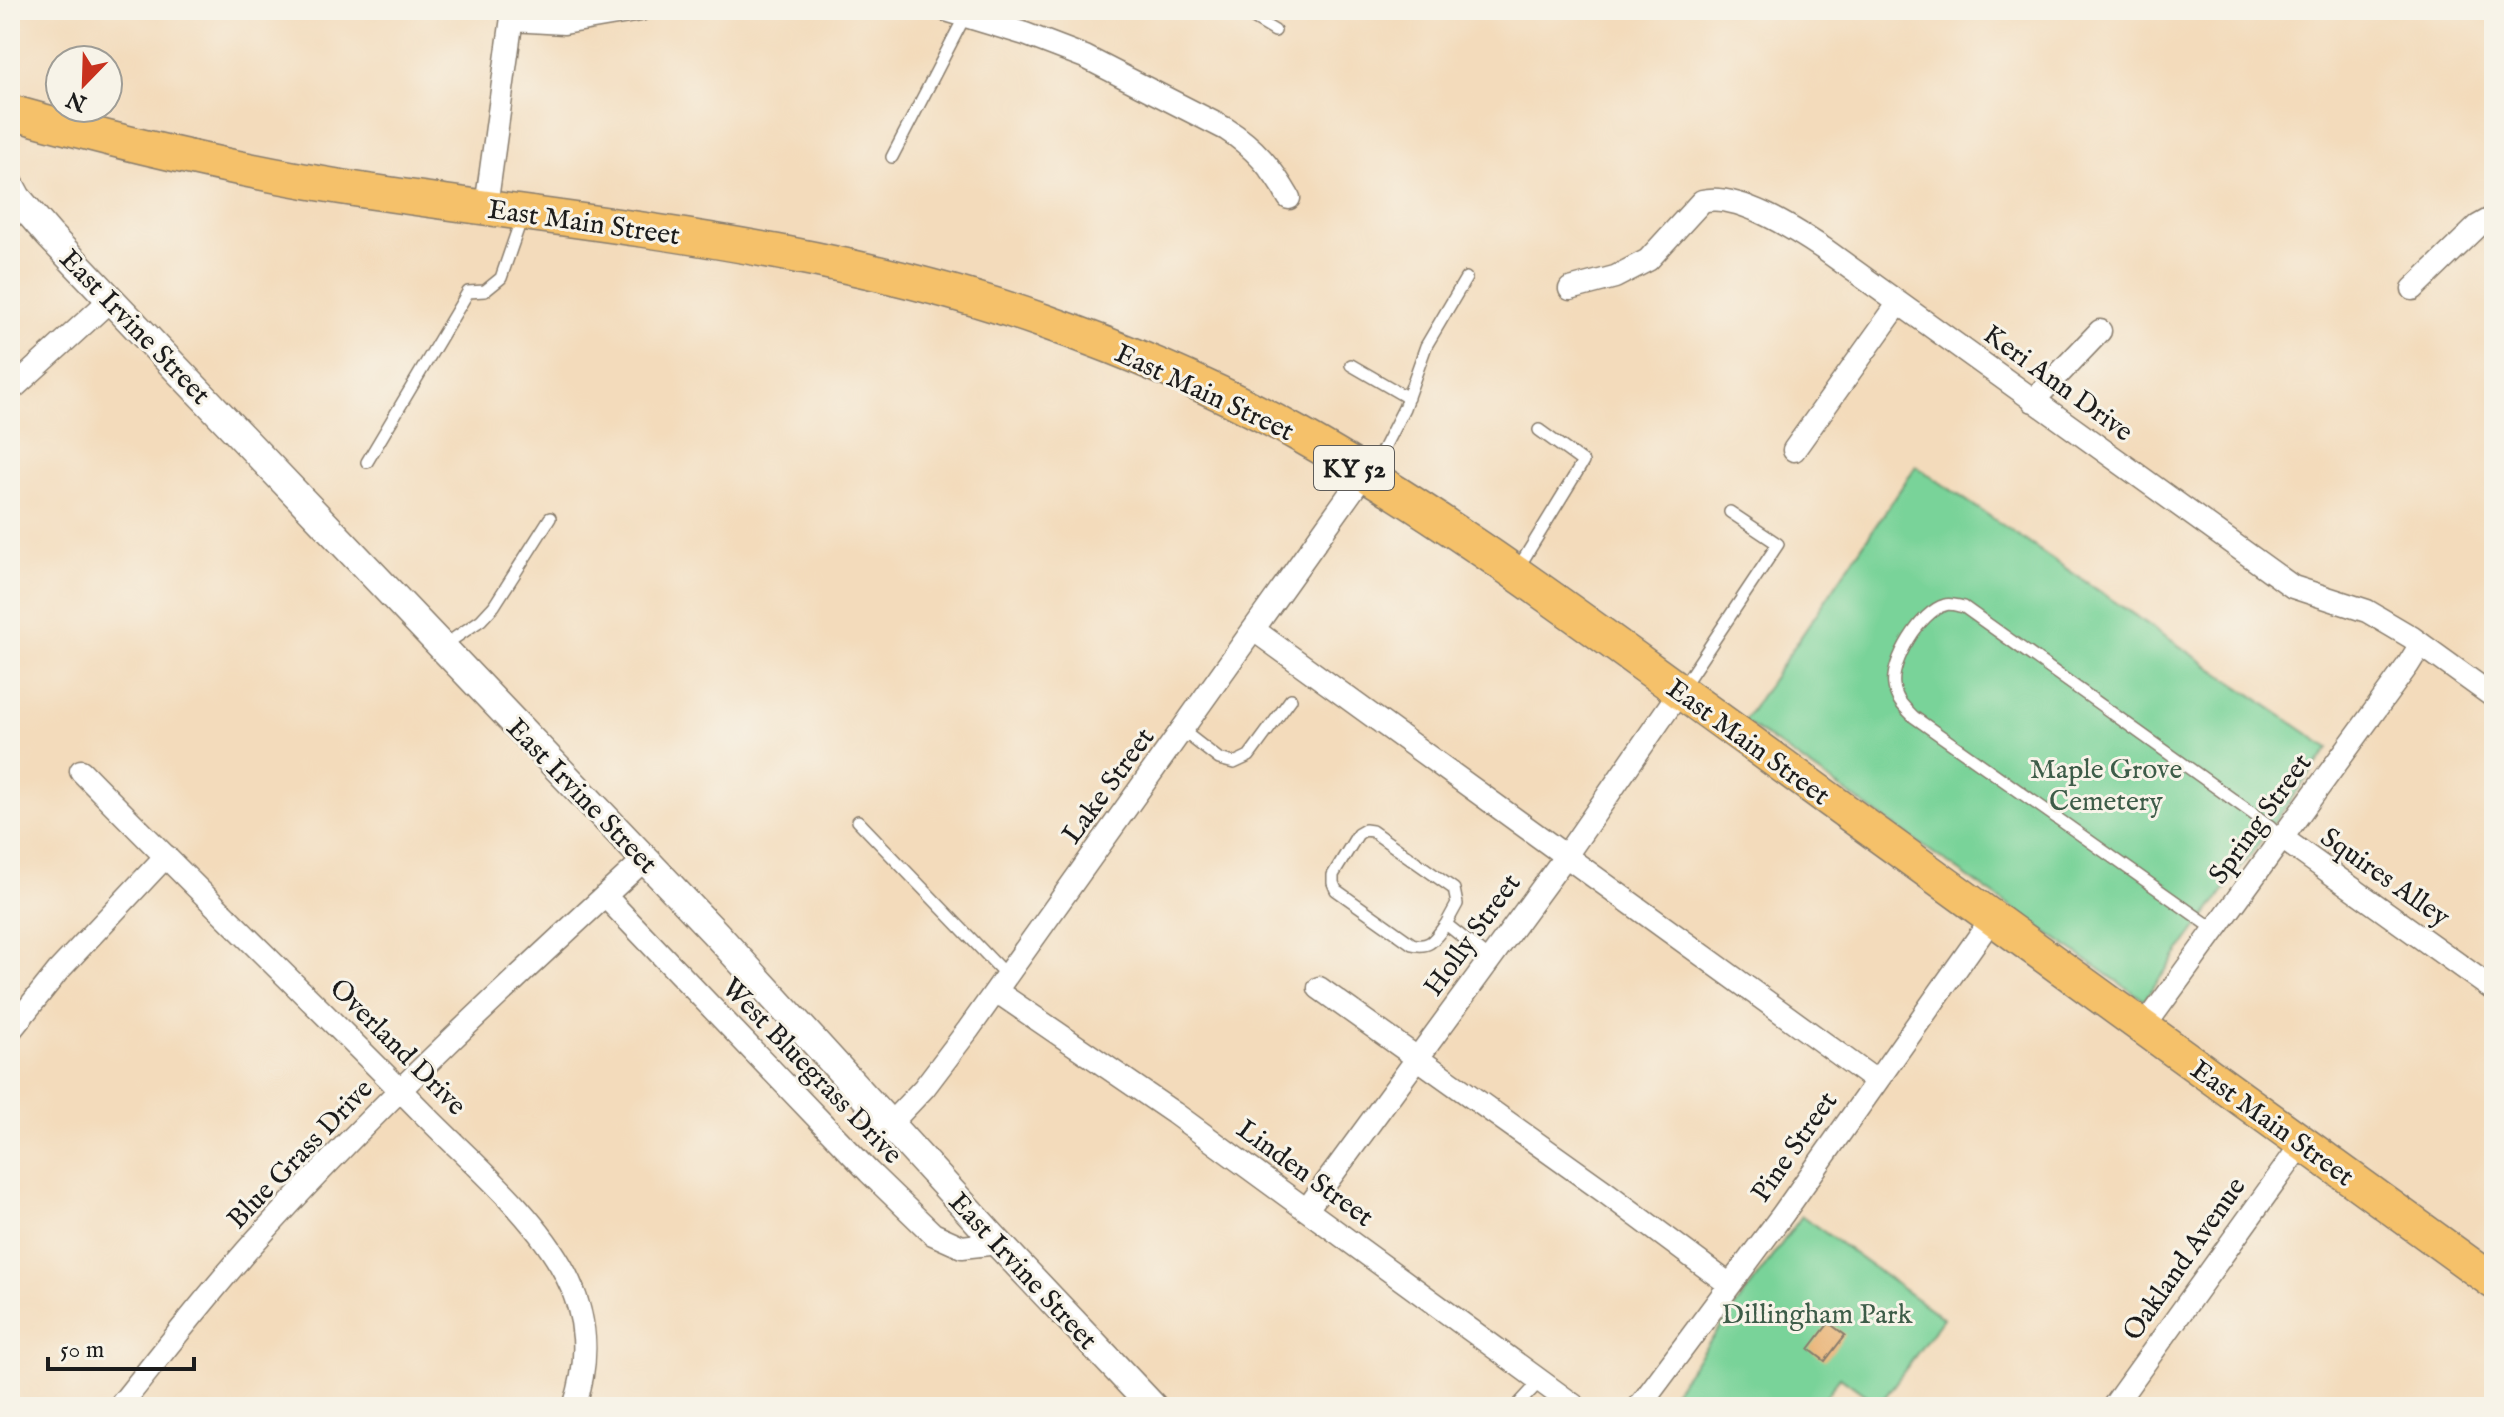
<svg xmlns="http://www.w3.org/2000/svg" width="2504" height="1417" font-family="'IM FELL English',serif">
	<style>
		.green { fill: #79d399; stroke: #4a785a; stroke-width: 2 }
		.building { fill: #e9b275 }
		.lines { fill: none; stroke-linecap: round; stroke-linejoin: round }
		.service-casing { stroke: #887c6c; stroke-width: 14 }
		.minor-casing { stroke: #887c6c; stroke-width: 25 }
		.tertiary-casing { stroke: #887c6c; stroke-width: 31 }
		.primary-casing { stroke: #887c6c; stroke-width: 37 }
		.service { stroke: #fff; stroke-width: 11 }
		.minor { stroke: #fff; stroke-width: 22 }
		.tertiary { stroke: #fff; stroke-width: 28 }
		.primary { stroke: #f5c16b; stroke-width: 34 }
		.labels { text-anchor: middle; stroke-width: 6; stroke-linejoin: round; paint-order: stroke }
		.shield { fill: #f7f3e8; stroke: #5e5c59; stroke-width: 2 }
		.shield-label { font-size: 26px; font-weight: bold; fill: #1c1c1c }
		.street-label { font-size: 28px; fill: #1c1c1c; stroke: #f7f3e8 }
		.park-label { font-size: 28px; fill: #3d5c48; stroke: #f7f3e8 }
	</style>
	<rect width="100%" height="100%" fill="#f7f3e8"/>
	<filter id="ink" filterUnits="userSpaceOnUse"><feTurbulence type="fractalNoise" baseFrequency=".0125" numOctaves="2"/><feDisplacementMap in="SourceGraphic" scale="16" xChannelSelector="R" yChannelSelector="G"/><feConvolveMatrix kernelMatrix="1 2 1 2 8 2 1 2 1" color-interpolation-filters="sRGB"/></filter>
	<filter id="wash" filterUnits="userSpaceOnUse"><feTurbulence type="fractalNoise" baseFrequency=".006" numOctaves="4" result="noise"/><feDisplacementMap in="SourceGraphic" scale="32" xChannelSelector="R" yChannelSelector="G"/><feGaussianBlur stdDeviation="1.8" result="paint"/><feColorMatrix in="noise" values="0 0 0 0 0 0 0 0 0 0 0 0 0 0 0 0 0 1.4 0 .05"/><feComposite in="paint" operator="in"/></filter>
	<g filter="url(#wash)">
		<rect width="100%" height="100%" fill="#f3dbbb"/>
		<path class="green" d="M1916 466 2329 748 2144 1000 1744 721Z
			M1802 1216 1943 1318 1879 1405 1840 1377 1818 1407H1662Z"/>
		<g id="blocks">
			<path class="building" d="M1829 1323 1845 1335 1825 1361 1809 1349Z"/>
		</g>
	</g>
	<g filter="url(#ink)">
		<use href="#blocks" fill-opacity="0" stroke="#887c6c" stroke-width="2"/>
		<g class="lines">
			<g class="service-casing">
				<path id="service" d="M1240 10 1275 31
					M892 157 965 16
					M1351 365 1408 398
					M367 462 468 292 485 291 501 278 522 217
					M1371 473 1404 408 1426 346 1466 278
					M1517 570 1583 462 1539 430
					M443 646 481 620 494 606 550 518
					M1682 688 1778 544 1730 512
					M1183 731 1219 759 1234 763 1249 756 1291 699
					M858 821 1007 976
					M1446 924 1457 904 1454 889 1372 831 1365 830 1358 834 1333 875V883L1336 890 1412 944C1431 949 1435 938 1446 924L1490 959
					M2214 929 1914 717C1904 707 1896 700 1894 686 1890 662 1921 611 1945 605 1950 603 1958 606 1964 607L2270 826 2282 838
					M1516 1407 1540 1381"/>
			</g>
			<g class="minor-casing">
				<path id="minor" d="M946 10 1025 34 1085 57 1226 129C1254 147 1272 168 1289 198
					M512 20 564 23 640 10
					M486 207 513 10
					M1570 289 1615 277 1648 260 1702 201C1737 192 1794 229 1824 249L2293 587 2367 611 2411 637 2494 697
					M2413 289 2478 226 2494 217
					M10 391 110 300
					M2033 401 2100 331
					M1794 450 1899 303
					M1254 630 1876 1081
					M81 771C194 887 311 999 424 1114 470 1161 535 1215 565 1273 588 1317 590 1360 574 1407
					M2282 838 2494 990
					M605 896 869 1172 933 1234 962 1247 998 1243
					M1319 988 1605 1192 1730 1285
					M996 991 1174 1113 1576 1407
					M2144 1027 2408 665 2421 644
					M10 1031 58 971 166 856
					M890 1124 924 1088 968 1030 1364 474
					M1307 1209 1565 857 1680 691
					M119 1407C165 1350 209 1292 258 1238 379 1104 512 981 645 859
					M1639 1407 1783 1214 1993 917
					M2113 1407 2302 1144"/>
			</g>
			<g class="tertiary-casing">
				<path id="tertiary" d="M10 185 17 198 49 235 717 935 998 1243 1153 1407"/>
			</g>
			<g class="primary-casing">
				<path id="primary" d="M10 112C128 145 246 173 367 191 595 225 825 244 1043 321 1131 352 1218 389 1300 435 1459 525 1605 638 1753 744 2001 922 2246 1104 2494 1282"/>
			</g>
			<use href="#service" class="service"/>
			<use href="#minor" class="minor"/>
			<use href="#tertiary" class="tertiary"/>
			<use href="#primary" class="primary"/>
		</g>
	</g>
	<g class="labels">
		<rect class="shield" x="1314" y="446" width="80" height="44" rx="6"/>
		<g class="shield-label">
			<text x="1354" y="477">KY 52</text>
		</g>
		<g class="street-label">
			<text transform="translate(584 221) rotate(8)" y="10">East Main Street</text>
			<text transform="translate(136 326) rotate(46)" y="10">East Irvine Street</text>
			<text transform="translate(2059 382) rotate(36)" y="10">Keri Ann Drive</text>
			<text transform="translate(1205 391) rotate(25)" y="10">East Main Street</text>
			<text transform="translate(1749 741) rotate(36)" y="10">East Main Street</text>
			<text transform="translate(1107 785) rotate(-54)" y="10">Lake Street</text>
			<text transform="translate(583 795) rotate(46)" y="10">East Irvine Street</text>
			<text transform="translate(2259 818) rotate(-54)" y="10">Spring Street</text>
			<text transform="translate(2386 876) rotate(35)" y="10">Squires Alley</text>
			<text transform="translate(1471 934) rotate(-54)" y="10">Holly Street</text>
			<text transform="translate(399 1046) rotate(45)" y="10">Overland Drive</text>
			<text transform="translate(813 1070) rotate(46)" y="10">West Bluegrass Drive</text>
			<text transform="translate(2273 1122) rotate(36)" y="10">East Main Street</text>
			<text transform="translate(1793 1146) rotate(-55)" y="10">Pine Street</text>
			<text transform="translate(299 1153) rotate(-46)" y="10">Blue Grass Drive</text>
			<text transform="translate(1306 1172) rotate(36)" y="10">Linden Street</text>
			<text transform="translate(2183 1258) rotate(-55)" y="10">Oakland Avenue</text>
			<text transform="translate(1024 1270) rotate(47)" y="10">East Irvine Street</text>
		</g>
		<g class="park-label">
			<text x="2106" y="778">Maple Grove<tspan x="2106" dy="32">Cemetery</tspan></text>
			<text x="1817" y="1323">Dillingham Park</text>
		</g>
	</g>
	<rect width="2504" height="1417" fill="none" stroke="#f7f3e8" stroke-width="40"/>
	<g transform="translate(84 84) rotate(203)"><circle r="38" fill="#f7f3e8" stroke="#9f9d96" stroke-width="2"/>
	<path d="M0-6L14 30L0 20L-14 30Z" fill="#c8321e"/>
	<text y="-12" font-size="22" font-weight="bold" text-anchor="middle" fill="#1c1c1c">N</text>
	</g>
	<path d="M48 1357v12h146v-12" fill="none" stroke="#1c1c1c" stroke-width="4"/>
	<text x="60" y="1357" font-size="24" fill="#1c1c1c" stroke="#f7f3e8" stroke-width="6" paint-order="stroke">50 m</text>
</svg>
